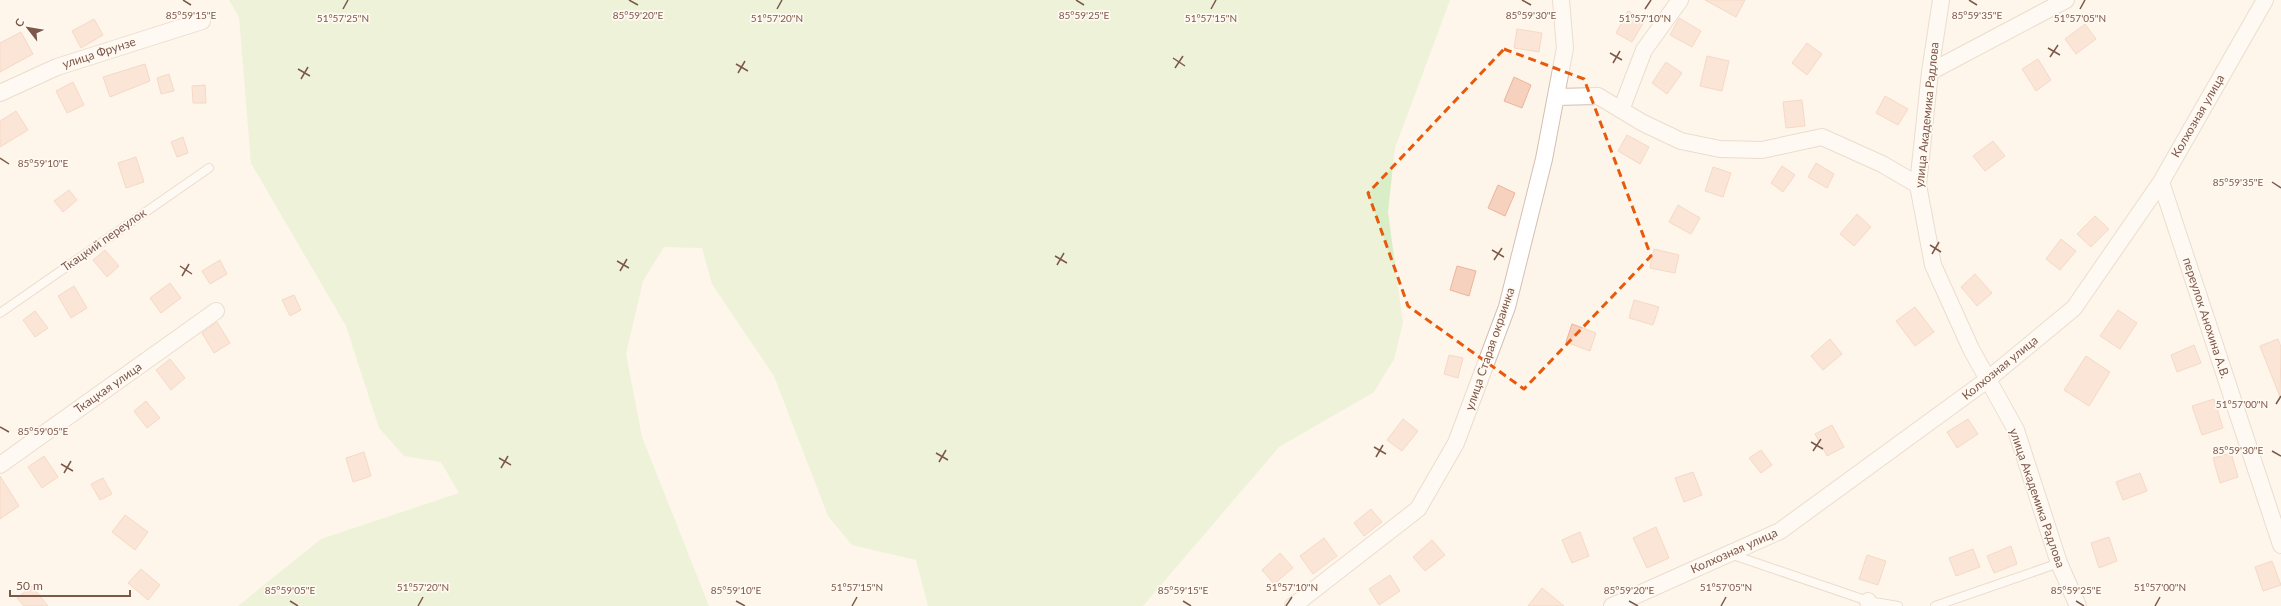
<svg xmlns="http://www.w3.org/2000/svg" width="2281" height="606" font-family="Lato,sans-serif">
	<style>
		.green { fill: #d9eec6 }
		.building { fill: #f6d1be; stroke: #ebb59d }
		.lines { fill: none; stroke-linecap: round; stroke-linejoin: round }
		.service-casing { stroke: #d5beb0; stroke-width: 10 }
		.minor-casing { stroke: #d5beb0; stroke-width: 18 }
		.service { stroke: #fff; stroke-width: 8 }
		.minor { stroke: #fff; stroke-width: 16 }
		.marked { fill: none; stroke: #e8590c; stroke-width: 3; stroke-dasharray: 8 5; stroke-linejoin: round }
		.ticks { fill: none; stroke: #7c5849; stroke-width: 1.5 }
		.labels { text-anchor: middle; stroke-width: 3.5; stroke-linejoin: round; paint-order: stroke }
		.street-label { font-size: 12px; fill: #7c5849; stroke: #fff9f2 }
		.ticks-label { font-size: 10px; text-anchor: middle; fill: #7c5849; stroke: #fff9f2; stroke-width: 3.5; stroke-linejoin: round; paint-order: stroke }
	</style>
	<rect width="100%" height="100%" fill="#fef5ea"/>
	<path class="green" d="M229 0H1450L1395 148 1388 212 1403 323 1394 359 1374 392 1279 447 1143 606H928L916 560 852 545 828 516 774 376 712 284 702 248 664 247 643 281 626 354 642 437 709 606H238L321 539 459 493 441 462 404 456 379 428 346 326 251 163 239 17Z"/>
	<path class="building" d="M1705 0H1745L1736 17Z
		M1628 11 1645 20 1632 42 1616 33Z
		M1679 18 1701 31 1692 47 1670 35Z
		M94 19 103 35 81 48 72 31Z
		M2085 24 2096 39 2076 54 2065 39Z
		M1517 29 1542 33 1539 52 1514 48Z
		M21 32 33 54 0 72V43Z
		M1807 43 1822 54 1807 75 1792 63Z
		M1707 56 1729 61 1722 91 1700 86Z
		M2038 59 2051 80 2036 91 2022 69Z
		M1666 62 1682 73 1667 94 1652 83Z
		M145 64 150 81 110 97 103 77Z
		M169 74 174 91 161 94 157 78Z
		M1514 77 1531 85 1522 108 1504 101Z
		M73 82 84 105 67 113 56 91Z
		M205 85 206 103H193L192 86Z
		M1885 96 1908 109 1898 125 1876 113Z
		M1802 100 1805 126 1786 128 1783 102Z
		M16 111 28 130 0 147V121Z
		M1627 135 1649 147 1640 164 1618 151Z
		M183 137 188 153 177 157 171 142Z
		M1993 141 2005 156 1985 171 1973 156Z
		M136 157 144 182 126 188 118 163Z
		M1816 163 1834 174 1827 188 1808 177Z
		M1782 166 1795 175 1783 192 1771 183Z
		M1713 167 1731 173 1723 197 1705 191Z
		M1498 185 1515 193 1505 216 1488 208Z
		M69 190 77 200 63 212 54 201Z
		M1678 205 1700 218 1691 234 1669 222Z
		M1857 214 1871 227 1854 246 1840 234Z
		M2095 216 2109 229 2091 247 2077 234Z
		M2061 239 2076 251 2060 270 2046 259Z
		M1654 249 1679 255 1675 273 1650 268Z
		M105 250 119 266 107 277 93 260Z
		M220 260 227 274 210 284 202 271Z
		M1457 266 1476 271 1469 296 1450 290Z
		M1975 274 1992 293 1977 306 1961 287Z
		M170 283 181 298 161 313 150 298Z
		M74 286 87 308 71 318 58 296Z
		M294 295 301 310 290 316 282 300Z
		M1634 300 1659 307 1653 325 1629 318Z
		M1915 307 1934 332 1915 346 1896 321Z
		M2118 310 2137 323 2120 349 2100 336Z
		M35 311 48 328 35 337 23 320Z
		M217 322 230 343 214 353 202 333Z
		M1572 324 1596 333 1590 351 1566 342Z
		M1830 339 1842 354 1823 370 1811 356Z
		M2278 339 2281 347 2280 397 2260 346Z
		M2194 345 2201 363 2177 372 2171 355Z
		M1449 355 1463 358 1458 378 1444 374Z
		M2086 356 2110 372 2089 406 2064 390Z
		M170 359 185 378 171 390 156 370Z
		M2214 399 2223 428 2202 435 2192 406Z
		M146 401 160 418 147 428 134 411Z
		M1403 419 1418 431 1402 451 1387 440Z
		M1968 419 1978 434 1957 448 1947 432Z
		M1832 425 1844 447 1827 456 1815 434Z
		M1761 450 1772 465 1761 473 1749 458Z
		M364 452 371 476 353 482 346 458Z
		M2231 453 2238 477 2220 483 2213 458Z
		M44 456 58 477 42 488 28 467Z
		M1693 472 1702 495 1684 502 1675 478Z
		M2140 473 2147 491 2123 500 2116 482Z
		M0 476 19 506 0 519Z
		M103 478 112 494 100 500 91 484Z
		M1371 509 1382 522 1364 536 1354 523Z
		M125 515 148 532 135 550 112 532Z
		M1656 527 1669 558 1647 568 1633 538Z
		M1580 532 1589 556 1572 563 1562 540Z
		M2109 537 2117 561 2099 568 2091 543Z
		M1324 538 1337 556 1313 574 1300 556Z
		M1432 540 1445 555 1425 571 1413 557Z
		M2011 546 2017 564 1994 573 1987 556Z
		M1973 549 1980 567 1956 576 1949 558Z
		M1280 553 1293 568 1274 584 1262 570Z
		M1867 555 1886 561 1878 585 1859 579Z
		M2272 561 2281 585 2263 591 2255 567Z
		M141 569 160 585 148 600 128 583Z
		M1390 575 1400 591 1379 605 1369 589Z
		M32 586 48 606H24L17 598Z
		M1542 588 1564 606H1528Z"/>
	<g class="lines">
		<g class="service-casing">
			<path id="service" d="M0 313 209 168
				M1730 554 1868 601 1898 606
				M1935 606 2059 563"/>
		</g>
		<g class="minor-casing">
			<path id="minor" d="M1941 0 1930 72 1918 185 1933 265 1971 349 2016 430 2059 563 2078 606
				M1930 72 2066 0
				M0 93 57 67 202 21
				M1556 97 1598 96 1643 123 1681 141 1720 149 1762 150 1822 137 1882 164 1918 185
				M1621 110 1644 50 1680 0
				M2161 182 2281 545
				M0 465 216 311
				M1868 601 1869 606
				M1293 606 1418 509 1456 443 1507 307 1544 159 1565 48 1561 0
				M1612 606 1780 531 1987 380 2074 308 2161 182 2265 0"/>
		</g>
		<use href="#service" class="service"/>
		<use href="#minor" class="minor"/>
	</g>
	<path d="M0 0H2281V606H0ZM1504 49 1584 79 1651 256 1524 389 1408 306 1368 193Z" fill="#fef5ea" fill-opacity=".55" fill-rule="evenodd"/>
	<path class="marked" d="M1504 49 1584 79 1651 256 1524 389 1408 306 1368 193Z"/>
	<path class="ticks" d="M183 0 191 5M629 0 638 5M1076 0 1084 5M1522 0 1531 5M1969 0 1977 5M343 9 348 0M777 9 782 0M1211 9 1216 0M1645 9 1651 0M2080 9 2085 0M2048 48 2060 55M1610 53 1622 60M2050 57 2058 45M1173 58 1185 66M1613 63 1620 51M736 64 748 71M1175 68 1183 56M298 69 310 76M738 73 745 61M301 79 308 67M0 158 9 164M2272 182 2281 188M1930 245 1941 252M1492 250 1504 257M1932 254 1939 242M1055 256 1067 263M1494 260 1502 248M617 261 629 268M1057 265 1064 253M180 266 192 274M620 271 627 259M182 276 189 264M2276 404 2281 396M0 427 9 432M1811 442 1823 449M1374 447 1386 454M1813 451 1821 439M2272 451 2281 456M936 453 948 460M1376 457 1383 445M499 458 511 465M939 462 946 450M61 464 73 471M501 468 508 456M64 473 71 461M290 601 298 606M736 601 745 606M1183 601 1191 606M1629 601 1638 606M2076 601 2084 606M418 606 423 597M852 606 857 597M1286 606 1292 597M1721 606 1726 597M2155 606 2160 597"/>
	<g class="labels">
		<g class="street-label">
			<text transform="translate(99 53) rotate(-18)" y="4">улица Фрунзе</text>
			<text transform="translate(1927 115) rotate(-84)" y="4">улица Академика Радлова</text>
			<text transform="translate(2198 116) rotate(-60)" y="4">Колхозная улица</text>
			<text transform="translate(104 240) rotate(-35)" y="4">Ткацкий переулок</text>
			<text transform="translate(2206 318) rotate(72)" y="4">переулок Анохина А.В.</text>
			<text transform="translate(1490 349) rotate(-71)" y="4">улица Старая окраинка</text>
			<text transform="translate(2000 368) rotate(-39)" y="4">Колхозная улица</text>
			<text transform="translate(108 388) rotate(-35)" y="4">Ткацкая улица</text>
			<text transform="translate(2037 498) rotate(71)" y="4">улица Академика Радлова</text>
			<text transform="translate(1734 551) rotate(-24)" y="4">Колхозная улица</text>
		</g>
	</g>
	<g class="ticks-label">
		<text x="191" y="19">85°59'15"E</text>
		<text x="638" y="19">85°59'20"E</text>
		<text x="1084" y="19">85°59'25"E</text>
		<text x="1531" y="19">85°59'30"E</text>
		<text x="1977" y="19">85°59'35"E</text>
		<text x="343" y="22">51°57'25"N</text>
		<text x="777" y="22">51°57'20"N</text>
		<text x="1211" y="22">51°57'15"N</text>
		<text x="1645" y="22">51°57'10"N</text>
		<text x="2080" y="22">51°57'05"N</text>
		<text x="43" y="167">85°59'10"E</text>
		<text x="2238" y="186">85°59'35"E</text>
		<text x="2242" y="408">51°57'00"N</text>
		<text x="43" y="435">85°59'05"E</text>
		<text x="2238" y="454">85°59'30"E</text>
		<text x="423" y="591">51°57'20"N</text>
		<text x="857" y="591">51°57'15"N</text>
		<text x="1292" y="591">51°57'10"N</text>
		<text x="1726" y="591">51°57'05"N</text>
		<text x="2160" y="591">51°57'00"N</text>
		<text x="290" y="594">85°59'05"E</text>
		<text x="736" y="594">85°59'10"E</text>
		<text x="1183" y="594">85°59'15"E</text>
		<text x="1629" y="594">85°59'20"E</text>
		<text x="2076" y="594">85°59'25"E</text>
	</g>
	<g transform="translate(28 28) rotate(301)" stroke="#fff9f2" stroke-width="3" paint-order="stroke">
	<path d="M0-3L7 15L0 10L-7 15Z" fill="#7c5849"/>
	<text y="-6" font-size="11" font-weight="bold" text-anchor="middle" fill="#7c5849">С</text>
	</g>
	<path d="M10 590v6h120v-6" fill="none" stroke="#7c5849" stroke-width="2"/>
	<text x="16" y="590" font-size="12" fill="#7c5849" stroke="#fff9f2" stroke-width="3" paint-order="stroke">50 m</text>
</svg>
